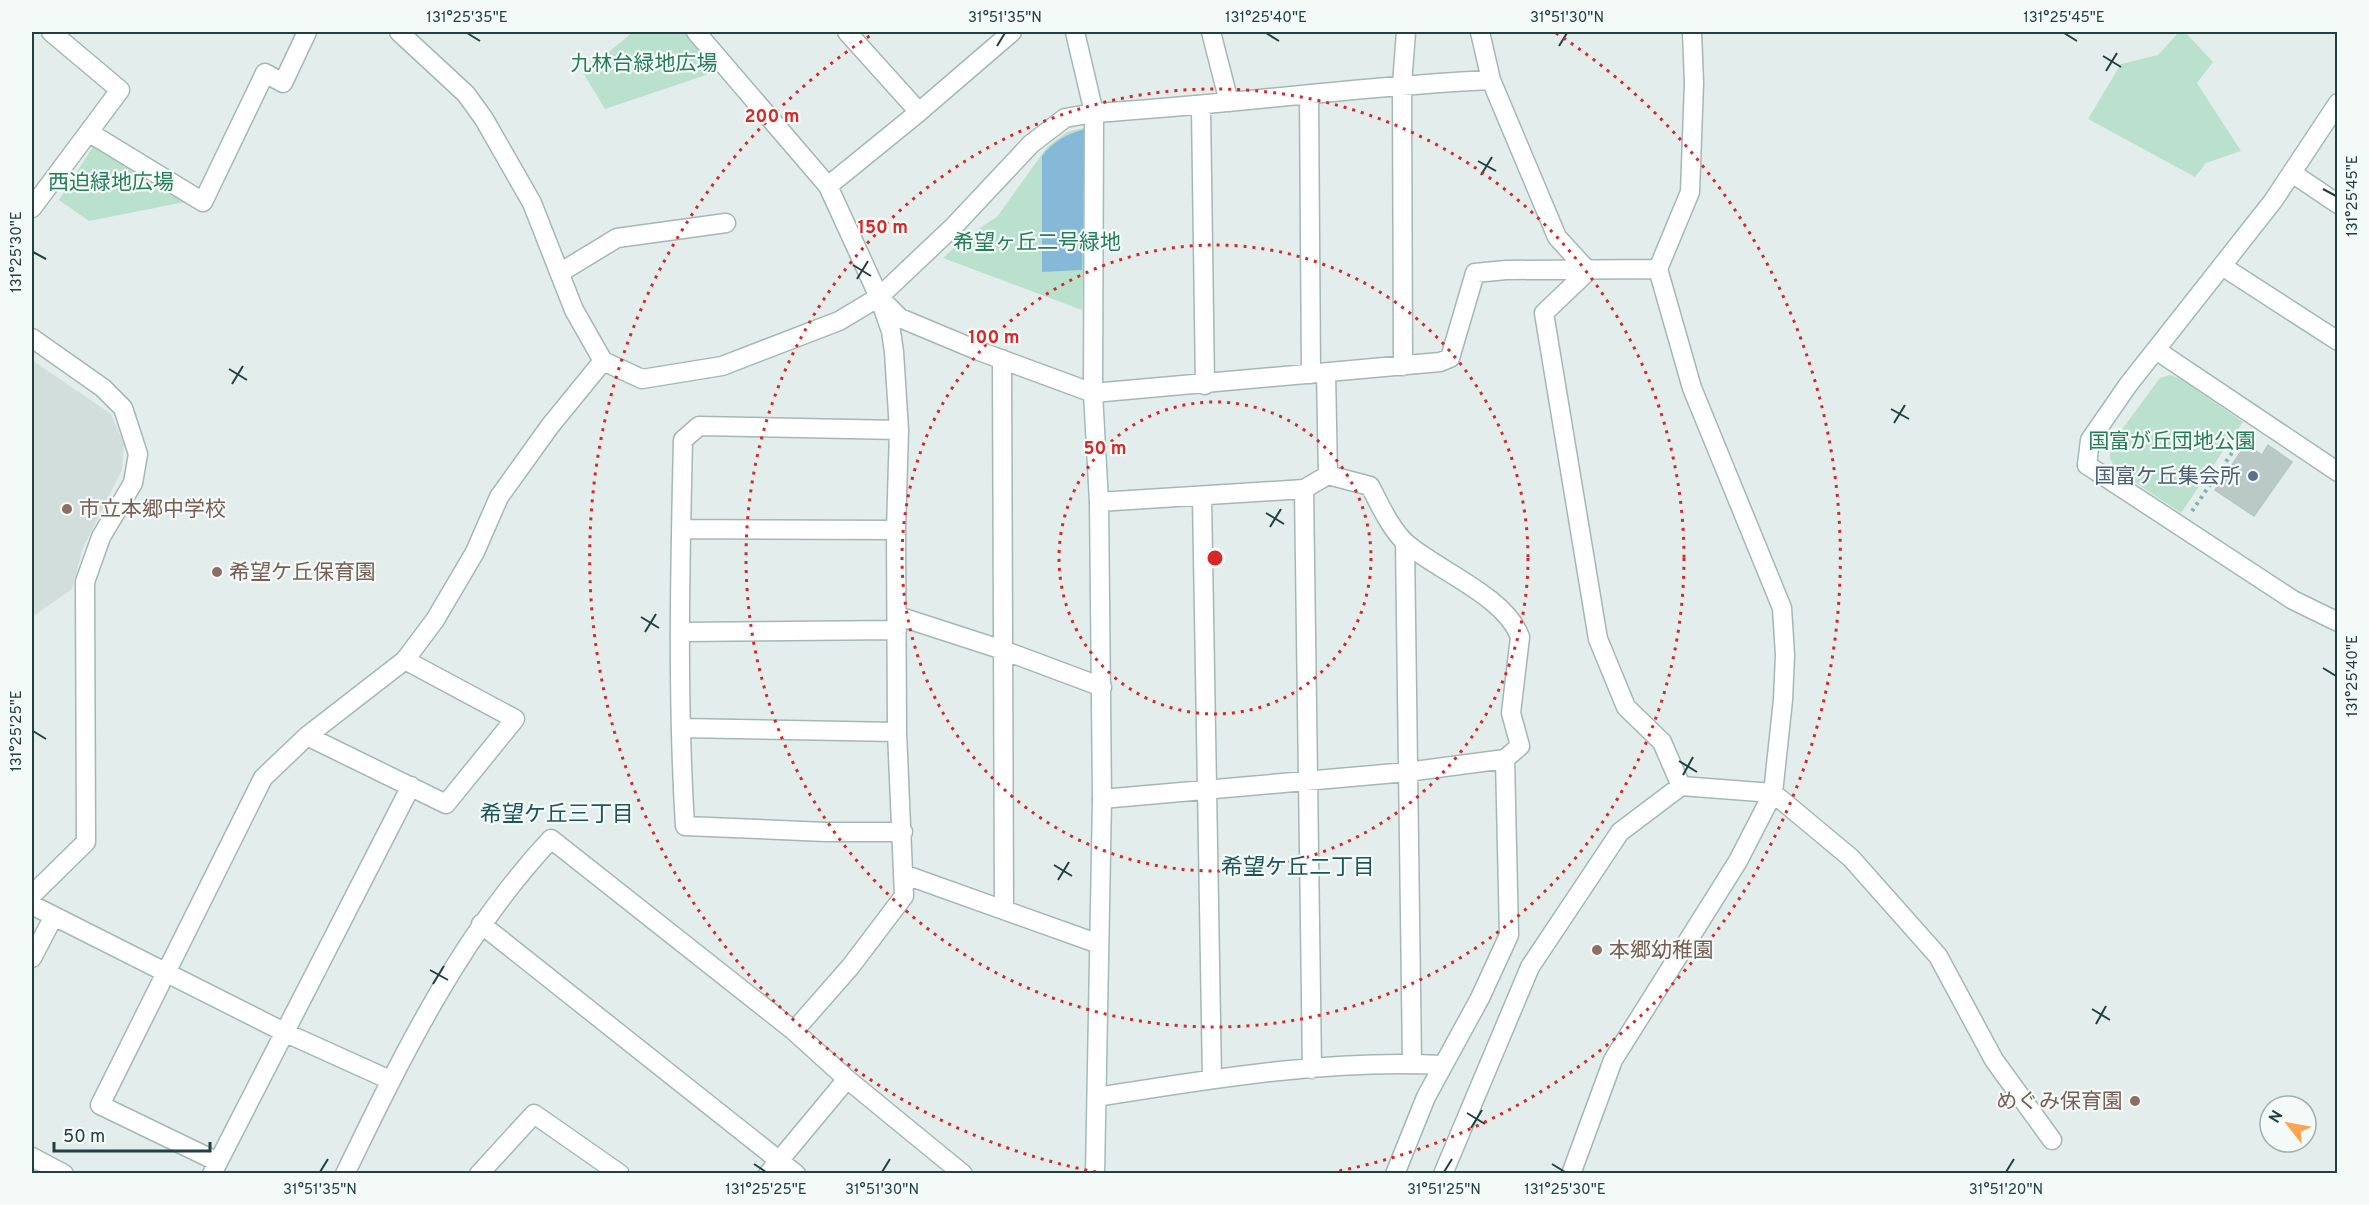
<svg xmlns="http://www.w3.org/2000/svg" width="2369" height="1205" font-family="Overpass,'Noto Sans JP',sans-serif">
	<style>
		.built { fill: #d1dedc }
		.green { fill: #bae1ce }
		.water { fill: #86b8d8 }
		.building { fill: #b8c9c6; stroke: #b5c8c5; stroke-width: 1.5 }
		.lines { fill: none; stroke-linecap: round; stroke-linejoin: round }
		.street-casing { stroke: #a5b7b5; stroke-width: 21 }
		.secondary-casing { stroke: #a0bbb8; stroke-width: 21 }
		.path { stroke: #80b4b0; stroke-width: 4; stroke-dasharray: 3 4.5; stroke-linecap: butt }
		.street { stroke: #fff; stroke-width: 18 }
		.secondary { stroke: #fff; stroke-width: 18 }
		.ticks { fill: none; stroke: #214140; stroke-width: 2 }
		.ring { fill: none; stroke: #d62828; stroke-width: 3; stroke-dasharray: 3 6 }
		.service-dot { fill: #5c6f8a; stroke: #f4faf8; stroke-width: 2 }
		.education-dot { fill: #8d6e63; stroke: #f4faf8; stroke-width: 2 }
		.labels { text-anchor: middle; stroke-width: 4.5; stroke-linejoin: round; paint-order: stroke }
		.park-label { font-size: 21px; fill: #277c5c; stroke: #f4faf8 }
		.service-label { font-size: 21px; fill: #4e5e75; stroke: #f4faf8; text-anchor: end }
		.education-label { font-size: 21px; fill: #785e54; stroke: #f4faf8; text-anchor: start }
		.neighbourhood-label { font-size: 22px; fill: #1b5555; stroke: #f4faf8 }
		.centre { fill: #d62828; stroke: #f4faf8; stroke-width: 3 }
		.ring-label { font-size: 18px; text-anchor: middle; font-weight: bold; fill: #d62828; stroke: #f4faf8; stroke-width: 4.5; stroke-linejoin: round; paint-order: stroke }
		.neatline { fill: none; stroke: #214140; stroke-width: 2 }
		.ticks-label { font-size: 15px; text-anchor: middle; fill: #214140 }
	</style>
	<rect width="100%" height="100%" fill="#e3eeec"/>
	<path class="built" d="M32 360 111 414 124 444 122 470 83 548 72 589 32 617Z"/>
	<path class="green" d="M633 32H684L721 70 605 109 583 73Z
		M2179 32H2185L2213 62 2197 83 2241 151 2206 163 2195 177 2088 119 2121 64 2158 55Z
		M1087 127 1082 310 943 258 964 238 997 217 1047 147 1067 132Z
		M94 145 195 200 89 221 59 200Z
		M2170 375 2181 379 2243 422 2181 513 2115 469 2110 458 2111 444 2160 378Z"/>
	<path class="water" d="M1085 129 1082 270 1042 272V156C1053 141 1067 134 1085 129Z"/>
	<path class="building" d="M2246 444 2262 455 2268 445 2292 462 2254 516 2215 490Z"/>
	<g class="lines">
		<g class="street-casing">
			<path id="street" d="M399 32 466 94 484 119 532 203 574 310 603 361 642 379 722 366 839 321 879 297 955 225 1031 144 1065 118 1094 113C1227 105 1358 86 1491 80
				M696 32 828 186 879 297 891 331 894 352 899 430 896 530 897 732 904 896 851 966 794 1031
				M847 32 919 112
				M1211 32 1229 102
				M1480 32 1491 80 1557 237 1588 271
				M1309 96 1311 374
				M1201 107 1205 385
				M90 133 203 202 265 73 283 83 307 32
				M2292 173 2338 204
				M828 186 919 112 1012 32
				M32 208 120 90 51 32
				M2222 266 2338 341
				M1588 271 1544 313 1598 639 1626 707 1662 742 1681 786
				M561 272 617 238 726 223
				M883 301 900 318 979 351 1093 393 1440 362 1450 358 1475 273 1506 270 1658 269
				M32 338 103 388 123 408 138 454 133 483 101 537 85 582 86 842 32 895
				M2156 350 2338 472
				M1002 359 1004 909
				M1403 366 1402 84 1406 32
				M1326 373 1328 475
				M899 430 699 426 683 440C680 568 677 697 685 826L826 832H903
				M2087 465 2293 600 2338 622
				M1304 489 1312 1069
				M1202 497 1212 1079
				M1099 502 1304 489 1328 475 1370 486C1380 505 1391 530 1407 544 1439 571 1506 597 1520 637L1511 713 1520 746 1505 759 1407 772 1102 799
				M681 529 896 530
				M1405 543 1412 1064
				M898 616 1003 650 1102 687
				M680 632 897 630
				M681 728 897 732
				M307 736 446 804 515 719 405 660
				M903 874 1099 944
				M32 905 286 1033 390 1080
				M481 924 796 1174
				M32 958 54 916
				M1097 1097C1211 1079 1328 1059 1443 1065
				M32 1157 64 1174
				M218 1162 100 1105 263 778 307 736 405 660 435 620 475 552 499 497 550 426 603 361
				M212 1174 411 786
				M345 1174C402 1056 461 935 551 839L794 1031 847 1079 963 1174
				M479 1174 534 1114 620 1174
				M768 1174 847 1079
				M1395 1174 1426 1097 1480 998 1509 935 1505 759
				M1443 1174 1530 967 1620 832 1681 786 1773 793 1851 858 1938 956 1994 1060 2052 1140
				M1571 1174 1613 1060 1738 861 1773 793 1783 700 1785 655 1782 608 1692 388 1658 269 1690 192 1694 83 1692 32"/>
		</g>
		<g class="secondary-casing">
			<path id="secondary" d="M1075 32 1094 113 1093 393 1099 502 1102 799 1095 1174
				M2087 465 2090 440 2128 385 2273 201 2338 103"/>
		</g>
		<path class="path" d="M2192 511 2247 431"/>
		<use href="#street" class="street"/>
		<use href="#secondary" class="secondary"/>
	</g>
	<path class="ticks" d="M467 33 480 41M1266 33 1279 41M2064 33 2077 41M997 46 1005 33M1559 46 1567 33M2103 56 2121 67M2106 71 2117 53M1478 161 1496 171M1481 175 1492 157M2323 189 2336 196M33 252 46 259M853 265 871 276M857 279 868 261M229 369 247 380M232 384 243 366M1891 409 1909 419M1894 423 1905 405M1266 513 1284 524M1270 527 1281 509M641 617 659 628M645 632 656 614M2323 668 2336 676M33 731 46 739M1679 761 1697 772M1683 775 1693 757M1054 865 1072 876M1058 880 1069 862M430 970 448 980M433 984 444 966M2092 1009 2110 1020M2096 1024 2106 1006M1467 1113 1485 1124M1471 1128 1482 1110M754 1164 766 1172M1552 1164 1565 1172M320 1172 328 1159M882 1172 890 1159M1444 1172 1452 1159M2006 1172 2014 1159"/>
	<g class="ring">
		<circle cx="1215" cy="558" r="156"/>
		<circle cx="1215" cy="558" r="313"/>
		<circle cx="1215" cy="558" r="469"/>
		<path d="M1096 1172A626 626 0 0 1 874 33M1556 33A626 626 0 0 1 1334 1172"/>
	</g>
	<circle class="service-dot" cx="2253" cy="476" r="6"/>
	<g class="education-dot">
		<circle cx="67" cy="509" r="6"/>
		<circle cx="217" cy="572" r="6"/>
		<circle cx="1597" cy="950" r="6"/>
		<circle cx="2135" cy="1101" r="6"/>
	</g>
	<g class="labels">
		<g class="park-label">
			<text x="644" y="70">九林台緑地広場</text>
			<text x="111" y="189">西迫緑地広場</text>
			<text x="1037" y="249">希望ヶ丘二号緑地</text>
			<text x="2172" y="448">国富が丘団地公園</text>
		</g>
		<g class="service-label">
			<text x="2241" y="483">国富ケ丘集会所</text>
		</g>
		<g class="education-label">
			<text x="79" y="516">市立本郷中学校</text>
			<text x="229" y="579">希望ケ丘保育園</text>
			<text x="1609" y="957">本郷幼稚園</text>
			<text x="2123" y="1108" text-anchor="end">めぐみ保育園</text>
		</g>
		<g class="neighbourhood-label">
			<text x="557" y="821">希望ケ丘三丁目</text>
			<text x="1298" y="874">希望ケ丘二丁目</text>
		</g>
	</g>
	<circle cx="1215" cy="558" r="9" class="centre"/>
	<g class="ring-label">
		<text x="772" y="122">200 m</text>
		<text x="883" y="233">150 m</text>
		<text x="994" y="343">100 m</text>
		<text x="1105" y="454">50 m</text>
	</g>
	<rect width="2369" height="1205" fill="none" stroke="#f4faf8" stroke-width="66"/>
	<g transform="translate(2288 1124) rotate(301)"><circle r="28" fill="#f4faf8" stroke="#a0b0ae" stroke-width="1.5"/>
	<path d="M0-4.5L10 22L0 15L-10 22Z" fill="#fea451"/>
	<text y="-9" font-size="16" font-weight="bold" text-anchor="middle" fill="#214140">N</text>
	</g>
	<path d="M54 1142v9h156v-9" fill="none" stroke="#214140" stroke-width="3"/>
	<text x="63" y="1142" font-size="18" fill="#214140" stroke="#f4faf8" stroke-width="4.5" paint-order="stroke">50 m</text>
	<rect x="33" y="33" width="2303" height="1139" class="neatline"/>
	<g class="ticks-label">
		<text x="467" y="22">131°25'35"E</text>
		<text x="1005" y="22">31°51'35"N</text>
		<text x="1266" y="22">131°25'40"E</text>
		<text x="1567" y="22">31°51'30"N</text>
		<text x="2064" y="22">131°25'45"E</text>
		<text transform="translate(2352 196) rotate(-90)" y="5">131°25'45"E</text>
		<text transform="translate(16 252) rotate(-90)" y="5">131°25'30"E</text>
		<text transform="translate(2352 676) rotate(-90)" y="5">131°25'40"E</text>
		<text transform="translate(16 731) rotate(-90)" y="5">131°25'25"E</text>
		<text x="320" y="1194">31°51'35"N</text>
		<text x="766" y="1194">131°25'25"E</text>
		<text x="882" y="1194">31°51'30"N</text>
		<text x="1444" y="1194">31°51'25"N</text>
		<text x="1565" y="1194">131°25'30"E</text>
		<text x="2006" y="1194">31°51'20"N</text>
	</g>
</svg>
